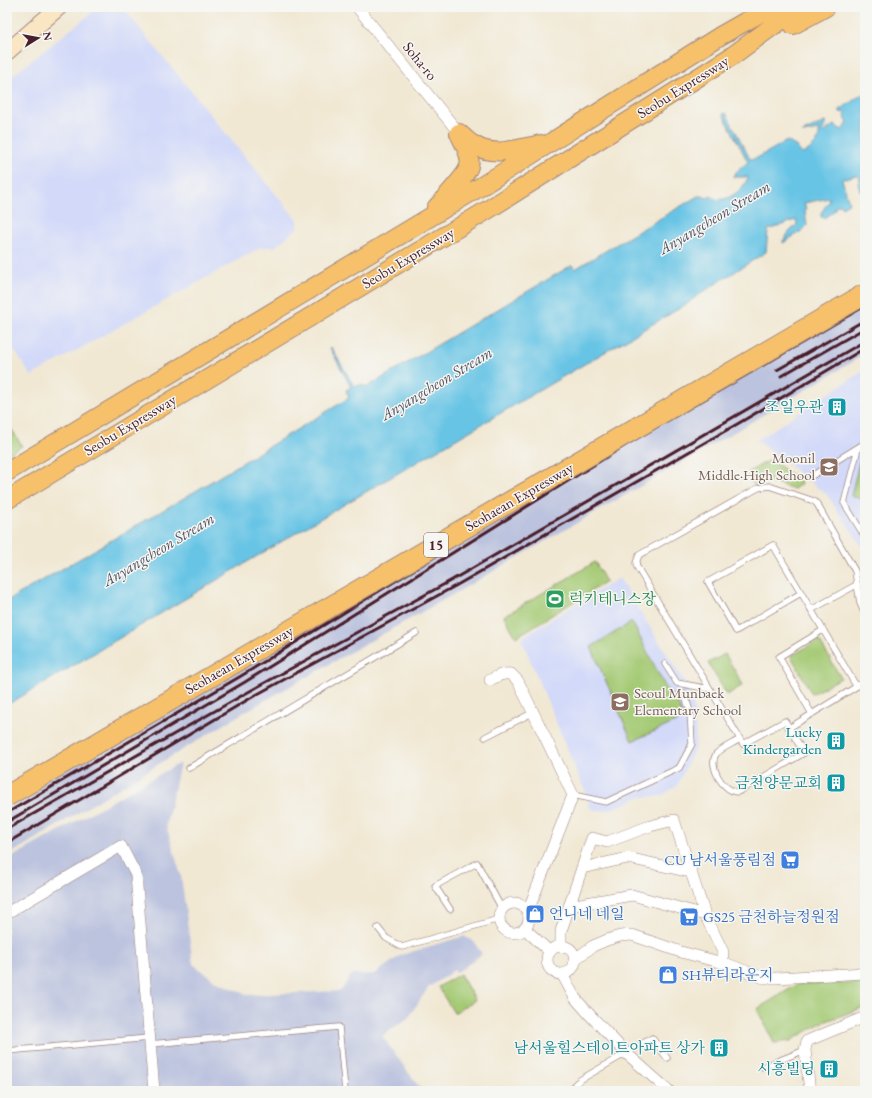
<svg xmlns="http://www.w3.org/2000/svg" width="872" height="1098" font-family="'EB Garamond','Noto Serif KR',serif">
	<style>
		.built { fill: #d2d9f9 }
		.industrial { fill: #bcc3de }
		.green { fill: #a5ca74; stroke: #787450 }
		.water { fill: #67c4e5; stroke: #587288 }
		.lines { fill: none; stroke-linecap: round; stroke-linejoin: round }
		.service-casing { stroke: #9e847f; stroke-width: 7 }
		.minor-casing { stroke: #9e847f; stroke-width: 12 }
		.secondary-casing { stroke: #9e847f; stroke-width: 18 }
		.trunk-casing { stroke: #9e847f; stroke-width: 20 }
		.service { stroke: #fff; stroke-width: 5.5 }
		.minor { stroke: #fff; stroke-width: 11 }
		.secondary { stroke: #fbe6c4; stroke-width: 16 }
		.trunk { stroke: #f6c16b; stroke-width: 18 }
		.rail { stroke: #4a1f2b; stroke-width: 3 }
		.motorway-bridge-casing { stroke: #9e847f; stroke-width: 22; stroke-linecap: butt }
		.motorway-bridge { stroke: #f6c16b; stroke-width: 20 }
		.labels { text-anchor: middle; stroke-width: 3; stroke-linejoin: round; paint-order: stroke }
		.shield { fill: #f6f6f2; stroke: #7e6067; stroke-width: 1 }
		.shield-label { font-size: 14px; font-weight: bold; fill: #4a1f2b }
		.street-label { font-size: 15px; fill: #4a1f2b; stroke: #f6f6f2 }
		.culture-label { font-size: 15px; fill: #0d838f; stroke: #f6f6f2; text-anchor: end }
		.education-label { font-size: 15px; fill: #785e54; stroke: #f6f6f2; text-anchor: end }
		.leisure-label { font-size: 15px; fill: #27864d; stroke: #f6f6f2; text-anchor: start }
		.shop-label { font-size: 15px; fill: #366cbe; stroke: #f6f6f2; text-anchor: start }
		.water-label { font-size: 16px; font-style: italic; fill: #535163; stroke: #f6f6f2 }
	</style>
	<rect width="100%" height="100%" fill="#f6f6f2"/>
	<filter id="ink" filterUnits="userSpaceOnUse"><feTurbulence type="fractalNoise" baseFrequency=".025" numOctaves="2"/><feDisplacementMap in="SourceGraphic" scale="8" xChannelSelector="R" yChannelSelector="G"/><feConvolveMatrix kernelMatrix="1 2 1 2 8 2 1 2 1" color-interpolation-filters="sRGB"/></filter>
	<filter id="wash" filterUnits="userSpaceOnUse"><feTurbulence type="fractalNoise" baseFrequency=".012" numOctaves="4" result="noise"/><feDisplacementMap in="SourceGraphic" scale="16" xChannelSelector="R" yChannelSelector="G"/><feGaussianBlur stdDeviation="0.9" result="paint"/><feColorMatrix in="noise" values="0 0 0 0 0 0 0 0 0 0 0 0 0 0 0 0 0 1.4 0 .05"/><feComposite in="paint" operator="in"/></filter>
	<g filter="url(#wash)">
		<rect width="100%" height="100%" fill="#f1e8d3"/>
		<path class="built" d="M99 7H122L297 220V228L275 247H261L31 376 7 339V80Z
			M865 370V550L827 495 757 440Z
			M619 578 689 689 695 714 696 746 677 786 661 796 639 797 609 810 599 811 593 810 588 806 589 801 521 638Z"/>
		<path class="industrial" d="M865 290V354L741 428 459 591 248 710 7 856V802Z
			M180 763 166 825 181 876 193 964 217 982 248 995 341 991 351 975 375 974 401 955 464 936 474 942 482 954 456 973 454 970 428 988 408 1018 382 1036 422 1091H7V860Z"/>
		<path class="green" d="M7 422 22 446 7 455Z
			M861 455 865 456V500L851 496Z
			M771 459 802 483 794 489 763 479 753 484 747 473Z
			M595 562 606 582 516 637 504 616Z
			M632 622 669 694 675 695 683 719 632 741 591 647Z
			M819 640 841 678 812 694 791 656Z
			M725 654 743 685 727 695 708 663Z
			M460 974 475 1000 454 1013 438 987Z
			M865 983V1007L821 1023 790 1041 774 1043 757 1009 798 984Z"/>
		<path class="water" d="M861 95H865V188L860 191 858 184 860 177 857 175 842 179 849 203 842 207V205L835 206V210L824 218 821 217V213L829 201V198L804 203 806 210 805 212 807 226 803 230 783 243V241L790 231 797 225 796 220 768 230 766 252 698 295 687 304 311 524 7 705V601L189 495 349 398 346 390 351 387 330 348 331 347 354 386 362 385 367 387 572 265 575 269 698 196H702L707 198 711 196C713 197 714 199 716 199 729 202 745 188 748 177H733L734 174 748 162 723 114 726 113 750 159 757 158 787 141 795 146H797L800 153 802 154C810 150 823 140 818 130L804 133H802L803 132 825 122 826 124 822 131 824 132 834 125 842 130 848 123 844 116 846 113 840 112V110Z"/>
	</g>
	<g filter="url(#ink)">
		<g class="lines">
			<g class="service-casing">
				<path id="service" d="M858 448 844 503 865 537
					M810 477 865 443
					M801 593 736 631 708 582 773 545 855 684 865 686
					M811 610 858 584
					M665 664 677 683 710 689
					M812 714 779 657 823 630
					M789 728 859 685
					M485 737 534 712
					M740 739 743 744 785 721 804 753 738 792C723 792 708 766 716 754 720 749 734 743 740 739L637 567 636 563 639 555 758 488 769 486 814 501 817 504 855 571 860 603 865 615
					M189 768 416 633
					M573 795 606 802 679 768 692 744 690 711 684 693
					M450 909 435 886 477 863 502 909
					M378 928 386 938 402 947 499 919
					M150 1044 339 1027 345 1091
					M7 1051 149 1038
					M763 1067 805 1050
					M573 1090 575 1084 580 1080 652 1038 667 1058"/>
			</g>
			<g class="minor-casing">
				<path id="minor" d="M357 7 459 133
					M490 680C498 676 503 673 511 674L518 681 573 795 528 911
					M582 868 628 858 690 872
					M499 918a15 15 0 1 1 30 0a15 15 0 1 1-30 0Z
					M569 906 632 895 705 915
					M7 913 121 846 136 875 154 1091
					M525 929 550 952
					M547 960a14 14 0 1 1 28 0a14 14 0 1 1-28 0Z
					M561 947V931L592 838 607 842 650 826 674 820 705 915 723 952 722 963
					M574 960 593 946 607 940 620 936 632 935 681 952 727 964 764 978H776L865 973
					M562 974 575 998 589 1014 626 1053 669 1091
					M810 1091 805 1050 807 1041 865 1017"/>
			</g>
			<g class="secondary-casing">
				<path id="secondary" d="M7 52 59 7"/>
			</g>
			<g class="trunk-casing">
				<path id="trunk" d="M793 25 826 7
					M459 133C464 137 468 142 474 145 494 158 519 148 541 144
					M436 208C443 200 467 175 469 166 472 156 463 142 459 133
					M7 472 480 187 720 36 771 7
					M7 500 489 209 732 56 773 26 803 7"/>
			</g>
			<use href="#service" class="service"/>
			<use href="#minor" class="minor"/>
			<use href="#secondary" class="secondary"/>
			<use href="#trunk" class="trunk"/>
			<path class="rail" d="M853 306 865 299
				M777 370 865 320
				M781 376 865 328
				M7 813 241 676 579 468
				M7 822 245 682 629 443 865 306
				M7 829 250 691 452 580 865 341
				M7 843 254 696 457 585 739 423 865 348"/>
			<g class="motorway-bridge-casing">
				<path id="motorway-bridge" d="M7 796 865 294"/>
			</g>
			<use href="#motorway-bridge" class="motorway-bridge"/>
		</g>
	</g>
	<defs>
		<g id="building-square" transform="scale(1)"><rect x="-9" y="-9" width="18" height="18" rx="4" fill="#0f9aa8" stroke="#f6f6f2"/><path d="M-4-6H4V6H1V3H-1V6H-4ZM-2.5-4.3h1.7v1.8h-1.7ZM.8-4.3h1.7v1.8H.8ZM-2.5-1h1.7V.8h-1.7ZM.8-1h1.7V.8H.8Z" fill="#fff"/></g>
		<g id="school-square" transform="scale(1)"><rect x="-9" y="-9" width="18" height="18" rx="4" fill="#8d6e63" stroke="#f6f6f2"/><path d="M0-5L7-2L0 1L-7-2ZM-4 1L0 2.5L4 1V4Q0 6-4 4Z" fill="#fff"/></g>
		<g id="stadium-square" transform="scale(1)"><rect x="-9" y="-9" width="18" height="18" rx="4" fill="#2e9e5b" stroke="#f6f6f2"/><path d="M0-5a6.5 5 0 1 0 0 10a6.5 5 0 1 0 0-10ZM-3.5-1.8h7v3.6h-7Z" fill="#fff"/></g>
		<g id="supermarket-square" transform="scale(1)"><rect x="-9" y="-9" width="18" height="18" rx="4" fill="#3f7fe0" stroke="#f6f6f2"/><path d="M-6-5.5h2.5l.6 2H6L4.5 2H-2.5L-4.4-4H-6ZM-1.5 3.2a1.3 1.3 0 1 0 .1 0ZM3 3.2a1.3 1.3 0 1 0 .1 0Z" fill="#fff"/></g>
		<g id="shop-square" transform="scale(1)"><rect x="-9" y="-9" width="18" height="18" rx="4" fill="#3f7fe0" stroke="#f6f6f2"/><path d="M-5-2.5h2.3a2.7 3.5 0 0 1 5.4 0H5L5.5 6h-11ZM-1.5-2.5h3a1.5 2.3 0 0 0-3 0Z" fill="#fff"/></g>
	</defs>
	<g fill-rule="evenodd">
		<use href="#building-square" x="837" y="407"/>
		<use href="#school-square" x="829" y="467"/>
		<use href="#stadium-square" x="555" y="599"/>
		<use href="#school-square" x="620" y="702"/>
		<use href="#building-square" x="836" y="741"/>
		<use href="#building-square" x="836" y="783"/>
		<use href="#supermarket-square" x="790" y="860"/>
		<use href="#shop-square" x="535" y="914"/>
		<use href="#supermarket-square" x="689" y="917"/>
		<use href="#shop-square" x="668" y="975"/>
		<use href="#building-square" x="719" y="1048"/>
		<use href="#building-square" x="829" y="1069"/>
	</g>
	<g class="labels">
		<rect class="shield" x="424" y="533" width="24" height="24" rx="3"/>
		<g class="shield-label">
			<text x="436" y="550">15</text>
		</g>
		<g class="street-label">
			<text transform="translate(420 61) rotate(51)" y="5">Soha-ro</text>
			<text transform="translate(683 87) rotate(-32)" y="5">Seobu Expressway</text>
			<text transform="translate(408 258) rotate(-31)" y="5">Seobu Expressway</text>
			<text transform="translate(130 425) rotate(-31)" y="5">Seobu Expressway</text>
			<text transform="translate(519 497) rotate(-30)" y="5">Seohaean Expressway</text>
			<text transform="translate(239 660) rotate(-30)" y="5">Seohaean Expressway</text>
		</g>
		<g class="culture-label">
			<text x="823" y="412">조일우관</text>
			<text x="822" y="737">Lucky<tspan x="822" dy="17">Kindergarden</tspan></text>
			<text x="822" y="788">금천양문교회</text>
			<text x="705" y="1053">남서울힐스테이트아파트 상가</text>
			<text x="815" y="1074">시흥빌딩</text>
		</g>
		<g class="education-label">
			<text x="815" y="463">Moonil<tspan x="815" dy="17">Middle·High School</tspan></text>
			<text x="634" y="698" text-anchor="start">Seoul Munbaek<tspan x="634" dy="17">Elementary School</tspan></text>
		</g>
		<g class="leisure-label">
			<text x="569" y="604">럭키테니스장</text>
		</g>
		<g class="shop-label">
			<text x="776" y="865" text-anchor="end">CU 남서울풍림점</text>
			<text x="549" y="919">언니네 네일</text>
			<text x="703" y="922">GS25 금천하늘정원점</text>
			<text x="682" y="980">SH뷰티라운지</text>
		</g>
		<g class="water-label">
			<text transform="translate(714 217) rotate(-31)" y="6">Anyangcheon Stream</text>
			<text transform="translate(436 383) rotate(-31)" y="6">Anyangcheon Stream</text>
			<text transform="translate(158 549) rotate(-31)" y="6">Anyangcheon Stream</text>
		</g>
	</g>
	<rect width="872" height="1098" fill="none" stroke="#f6f6f2" stroke-width="24"/>
	<g transform="translate(38 38) rotate(79)" stroke="#f6f6f2" stroke-width="3" paint-order="stroke">
	<path d="M0-3L7 15L0 10L-7 15Z" fill="#4a1f2b"/>
	<text y="-6" font-size="11" font-weight="bold" text-anchor="middle" fill="#4a1f2b">N</text>
	</g>
</svg>
